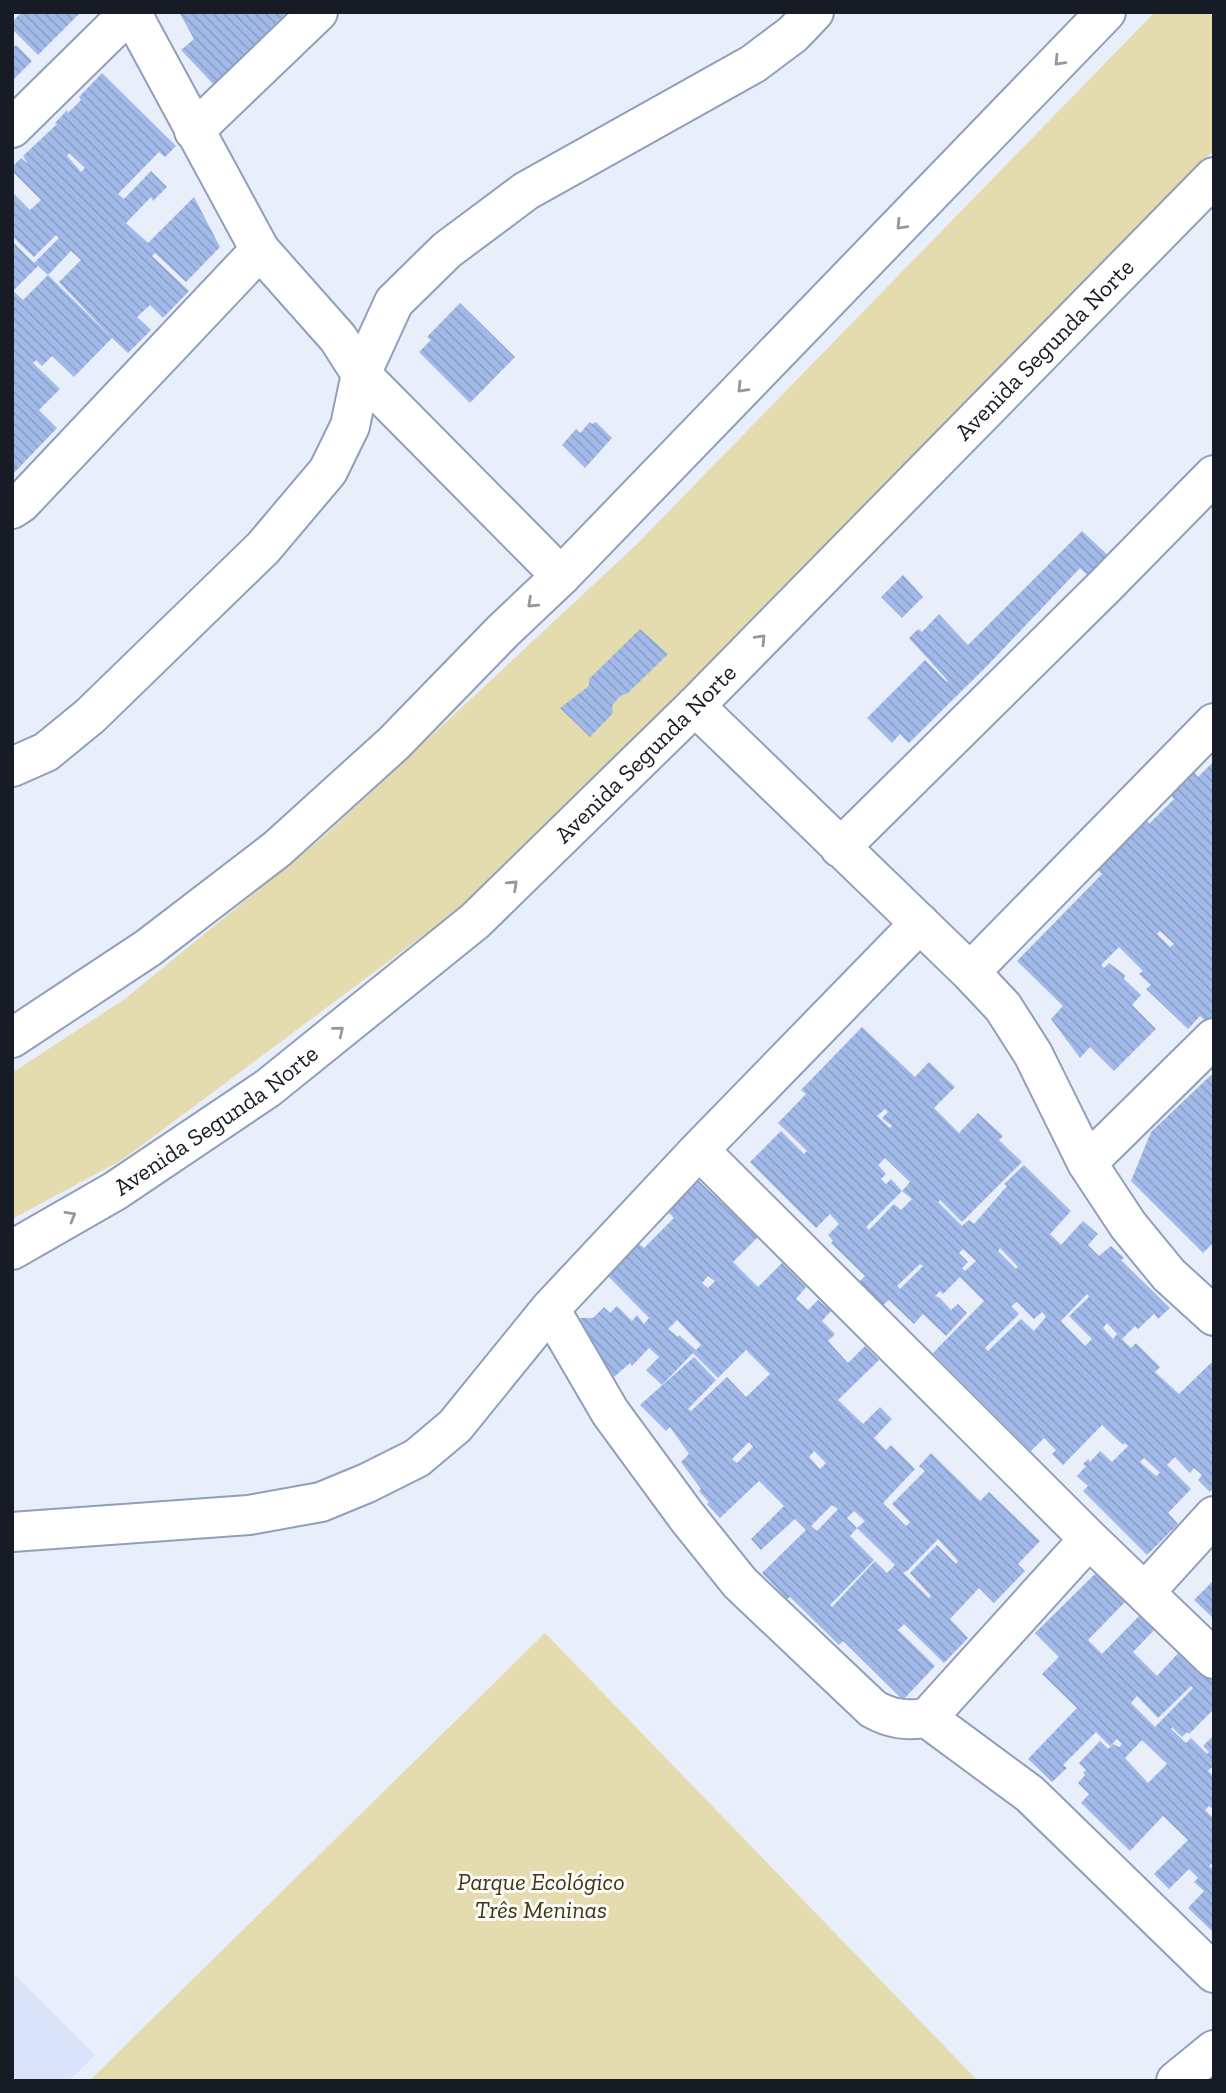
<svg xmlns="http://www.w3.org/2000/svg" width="1226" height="2093" font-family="'Zilla Slab',serif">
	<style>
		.built { fill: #d9e4fa }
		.park { fill: #e4dcae }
		.building { fill: url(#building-back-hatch); fill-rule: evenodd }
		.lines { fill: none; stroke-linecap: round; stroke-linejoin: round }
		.minor-casing { stroke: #909fba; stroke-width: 42 }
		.tertiary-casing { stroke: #909fba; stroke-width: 42 }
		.secondary-casing { stroke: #909fba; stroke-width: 42 }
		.minor { stroke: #fff; stroke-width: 38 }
		.tertiary { stroke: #fff; stroke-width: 38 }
		.secondary { stroke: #fff; stroke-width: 38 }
		.oneway { stroke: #96989d }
		.labels { text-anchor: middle; stroke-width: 6; stroke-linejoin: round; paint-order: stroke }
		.street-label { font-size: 24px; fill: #161b25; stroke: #fbfbfb }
		.park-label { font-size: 24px; font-style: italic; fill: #40380c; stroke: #fbfbfb }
	</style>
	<defs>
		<pattern id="building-back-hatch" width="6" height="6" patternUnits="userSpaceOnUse" patternTransform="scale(1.75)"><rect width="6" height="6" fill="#a2bae9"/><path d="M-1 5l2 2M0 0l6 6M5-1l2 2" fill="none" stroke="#8b9fc8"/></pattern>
	</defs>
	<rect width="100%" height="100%" fill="#e8eefa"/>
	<path class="built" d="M12 1972 95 2055 69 2081H12Z"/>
	<path class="park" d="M1155 12H1214V150L487 888 122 1160 12 1219V1073L126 998 324 836 637 544Z
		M545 1633 978 2081H89Z"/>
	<path class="building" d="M22 12H81L38 55 12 29V22Z
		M179 12H287L215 86 181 50 194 39Z
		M16 45 32 61 12 81V48Z
		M102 73 176 146 165 157 159 152 118 194 124 199 151 171 167 187 153 201 151 197 126 223 148 243 194 197 220 247 186 282 155 253 152 256 189 291 163 318 150 305 137 317 151 330 128 353 112 338 74 377 52 356 42 366 36 360 33 363 60 389 39 410 57 428 12 475V241L34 263 59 238 56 235 34 257 14 238 12 239V192L30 210 41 200 12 171V167L21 158 28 164 23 156 57 124 55 123 67 110 68 113 81 100 79 97ZM69 153 85 168 81 172 67 156ZM71 251 81 260 59 282 112 338 48 275 23 300 13 291 38 266 48 275Z
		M460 303 515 357 470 403 419 352 431 340 427 337Z
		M590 422 592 424 596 422 612 438 585 468 562 445 576 429 580 433Z
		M1082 531 1113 560 1094 581 1080 568 988 665 909 743 900 734 892 743 867 718 925 660 947 682 948 681 909 638 918 629 922 632 939 614 968 645Z
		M903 575 923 597 902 618 881 597Z
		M640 629 668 654 628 693 620 696 612 706 613 713 590 737 560 708 589 686V679Z
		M1214 761V1015L1207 1022 1200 1016 1188 1029 1146 989 1151 985 1139 974 1143 971 1119 947 1101 965 1104 968 1109 963 1125 975 1124 979 1141 995 1132 1005 1156 1029 1114 1071 1090 1047 1080 1058 1051 1019 1063 1006 1017 961 1102 874 1098 870 1147 821 1149 824 1174 799 1170 795 1193 771 1198 777ZM1160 931 1174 944 1170 947 1157 934Z
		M862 1027 915 1077 929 1062 955 1087 934 1108 959 1133 978 1113 1003 1136 999 1140 1022 1162 962 1222 940 1200 938 1202 962 1226 969 1220 974 1224 1007 1186 1004 1184 1024 1165 1071 1211 1050 1234 1061 1245 1083 1221 1098 1234 1088 1245 1099 1256 1111 1246 1124 1258 1121 1260 1170 1308 1158 1319 1154 1314 1138 1329 1135 1326 1122 1339 1131 1348 1136 1343 1160 1367 1155 1372 1179 1394 1214 1360V1487L1210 1492 1198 1480 1202 1475 1194 1468 1190 1473 1175 1457 1167 1465 1191 1489 1168 1513 1178 1524 1147 1555 1083 1491 1088 1486 1077 1476 1086 1466 1083 1464 1088 1459 1090 1462 1100 1451 1112 1462 1128 1446 1125 1443 1123 1445 1102 1425 1063 1465 1052 1454 1056 1450 1044 1438 1031 1451 933 1353 984 1301 960 1277 943 1294 940 1291 935 1296 940 1298 951 1310 958 1304 967 1313 946 1336 923 1314 914 1324 889 1300 882 1306 858 1283 865 1276 831 1243 833 1241 828 1235 839 1224 830 1214 816 1228 750 1162 781 1131 804 1154 807 1151 778 1123 806 1094 801 1090ZM885 1109 888 1112 882 1118 892 1126 890 1128 877 1116ZM885 1158 910 1182 902 1191 891 1179 886 1184 881 1179 886 1174 878 1165ZM902 1191 912 1199 901 1210 894 1204 869 1230 866 1227ZM1000 1248 1018 1267 1016 1269 998 1251ZM963 1249 976 1261 965 1271 962 1268 968 1262 959 1253ZM920 1264 923 1266 900 1289 897 1286ZM1087 1294 1089 1297 1069 1316 1092 1339 1085 1346 1061 1321ZM1017 1302 1034 1319 1042 1312 1046 1317 1034 1331 1021 1319 988 1351 985 1348 1019 1314 1011 1306ZM1107 1323 1117 1334 1113 1339 1103 1328ZM1144 1458 1160 1473 1156 1476 1140 1462Z
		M1211 1075 1214 1078V1242L1203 1253 1131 1181 1151 1132Z
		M698 1180 758 1237 733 1262 758 1287 782 1263 806 1287 796 1299 808 1310 818 1300 831 1311 822 1321 835 1334 828 1341 848 1363 865 1346 879 1360 838 1400 863 1424 880 1407 892 1419 874 1438 886 1450 891 1445 915 1469 883 1503 906 1526 910 1522 892 1504 925 1471 919 1466 931 1453 980 1501 989 1492 1040 1541 1018 1564 1025 1571 994 1603 979 1588 950 1619 968 1638 944 1663 904 1624 898 1630 935 1666 903 1700 843 1641 839 1645 790 1597 787 1599 762 1573 806 1530 795 1519 761 1550 751 1539 784 1506 759 1481 720 1518 707 1504 709 1502 699 1491 701 1489 681 1462 689 1454 670 1427 666 1431 640 1405 694 1357 716 1380 688 1409 691 1411 727 1377 746 1397 770 1374 746 1350 718 1378 693 1353 662 1385 646 1370 659 1357 649 1348 632 1366 630 1363 614 1377 604 1365 582 1329 580 1318H593L604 1307 610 1313 617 1306 632 1321 637 1315 644 1324 649 1318 607 1275 639 1244 644 1248 674 1218 667 1211ZM708 1276 715 1281 708 1288 702 1283ZM677 1320 701 1345 696 1350 679 1335 678 1337 668 1329ZM749 1442 753 1447 737 1463 732 1459ZM814 1451 826 1463 820 1469 809 1457ZM832 1505 838 1509 817 1531 811 1526ZM854 1511 865 1521 857 1528 895 1565 887 1573 875 1561 832 1607 830 1605 874 1560 850 1536 857 1528 847 1518ZM938 1539 958 1561 956 1564 937 1545 910 1573 931 1596 929 1598 903 1573 908 1570Z
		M1097 1572 1126 1601 1088 1640 1102 1654 1140 1615 1155 1629 1133 1652 1157 1676 1183 1648 1214 1678V1709L1189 1734 1187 1732 1182 1737 1172 1727 1171 1729 1186 1743 1191 1738 1207 1754 1209 1752 1203 1746 1214 1735V1765L1208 1771 1214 1777V1810L1209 1806 1205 1810 1211 1816 1214 1813V1862L1209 1866 1214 1870V1933L1188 1908 1204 1891 1194 1882 1198 1878 1189 1869 1169 1889 1154 1874 1188 1840 1163 1816 1130 1851 1081 1803 1089 1794 1078 1783 1085 1775 1083 1773 1086 1770 1079 1763 1100 1741 1108 1749 1113 1744 1119 1747 1122 1744 1117 1739 1110 1746 1096 1732 1063 1765 1067 1768 1052 1782 1028 1759 1077 1708 1042 1674 1059 1657 1035 1633ZM1191 1686 1193 1688 1155 1727 1131 1703 1137 1696 1158 1718ZM1142 1740 1167 1764 1148 1783 1125 1758Z
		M1214 1580V1619L1194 1600Z"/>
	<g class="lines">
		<g class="minor-casing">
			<path id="minor" d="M12 128 130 12
				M194 131 318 12
				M12 509 21 503 260 250
				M695 706 970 972 1003 1007 1033 1054 1087 1163 1128 1225 1169 1275 1214 1316
				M12 767 46 752 90 716 263 548 328 471 350 426 361 374 394 302 447 250 526 191 753 64 793 34 814 12
				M840 848 1106 585 1214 475
				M970 972 1214 723
				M699 1150 1089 1539 1214 1659
				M1087 1163 1214 1038
				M550 1309 610 1412 687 1517 740 1583 873 1709C891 1719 906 1721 927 1718L1089 1539
				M12 1532 249 1515 321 1502 367 1483 417 1458 455 1426 550 1309 699 1150 920 923
				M1145 1592 1214 1516
				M927 1718 1030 1794 1214 1973
				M1176 2081 1214 2050"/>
		</g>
		<g class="tertiary-casing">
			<path id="tertiary" d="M131 12 260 250 338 338 361 374 561 576"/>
		</g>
		<g class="secondary-casing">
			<g id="secondary">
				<path d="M12 1038 148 948 277 849 394 743 503 631 561 576 1106 12"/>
				<path id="s1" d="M12 1250 115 1191 268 1088 475 921 695 706 1214 177"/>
			</g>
		</g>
		<use href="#minor" class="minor"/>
		<use href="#tertiary" class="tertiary"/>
		<use href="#secondary" class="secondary"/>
	</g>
	<defs><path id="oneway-chevron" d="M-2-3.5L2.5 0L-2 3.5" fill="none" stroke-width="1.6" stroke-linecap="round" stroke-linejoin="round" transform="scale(1.75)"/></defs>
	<g class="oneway">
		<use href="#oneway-chevron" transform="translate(1059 61) rotate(134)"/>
		<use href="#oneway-chevron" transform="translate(901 225) rotate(134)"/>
		<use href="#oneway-chevron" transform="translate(742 388) rotate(134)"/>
		<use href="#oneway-chevron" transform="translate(532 603) rotate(137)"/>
		<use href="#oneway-chevron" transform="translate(761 639) rotate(-46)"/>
		<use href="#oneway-chevron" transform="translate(513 885) rotate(-43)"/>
		<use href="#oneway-chevron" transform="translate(339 1031) rotate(-39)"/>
		<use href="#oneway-chevron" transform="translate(71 1216) rotate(-30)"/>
	</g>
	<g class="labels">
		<g class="street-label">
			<text dy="8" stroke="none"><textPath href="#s1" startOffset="1376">Avenida Segunda Norte</textPath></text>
			<text dy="8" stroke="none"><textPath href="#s1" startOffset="808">Avenida Segunda Norte</textPath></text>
			<text dy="8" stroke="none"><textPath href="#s1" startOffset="242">Avenida Segunda Norte</textPath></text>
		</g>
		<g class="park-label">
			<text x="541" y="1890">Parque Ecológico<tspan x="541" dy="28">Três Meninas</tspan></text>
		</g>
	</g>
	<rect width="1226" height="2093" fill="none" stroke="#161b25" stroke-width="28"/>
</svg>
